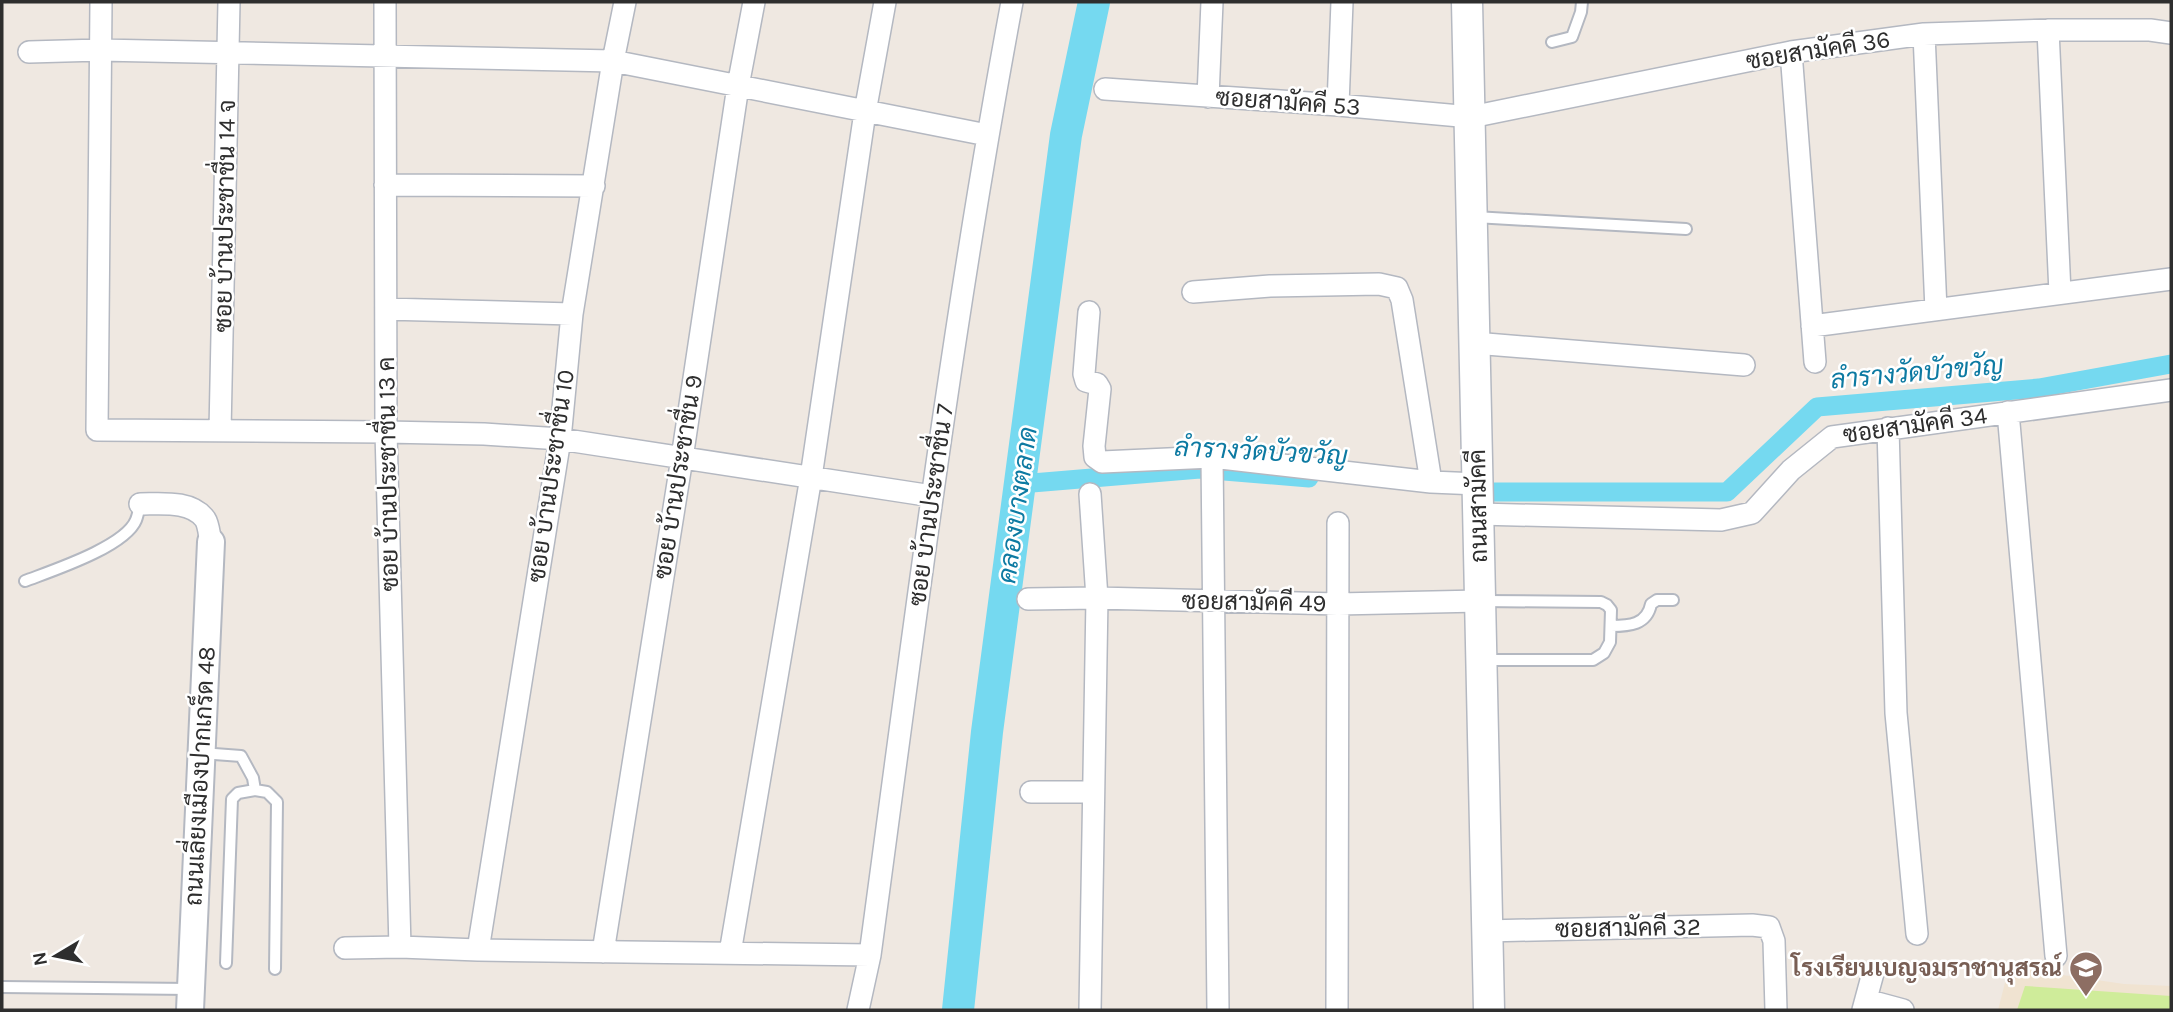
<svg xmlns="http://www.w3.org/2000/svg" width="2173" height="1012" font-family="Karla,Sarabun,sans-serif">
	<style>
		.education { fill: #f0e3d1 }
		.pitch { fill: #cfec9a }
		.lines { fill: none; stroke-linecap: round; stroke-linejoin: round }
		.canal { stroke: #75d9f0; stroke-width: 19 }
		.river { stroke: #75d9f0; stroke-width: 32 }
		.service-casing { stroke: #b4b8c1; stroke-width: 14 }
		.minor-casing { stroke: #b4b8c1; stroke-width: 24 }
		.tertiary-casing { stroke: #b4b8c1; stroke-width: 30 }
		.secondary-casing { stroke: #b4b8c1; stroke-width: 33 }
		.service { stroke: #fff; stroke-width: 10 }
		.minor { stroke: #fff; stroke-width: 21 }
		.tertiary { stroke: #fff; stroke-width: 26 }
		.secondary { stroke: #fff; stroke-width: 30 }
		.labels { text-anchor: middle; stroke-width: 5; stroke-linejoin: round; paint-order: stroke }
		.street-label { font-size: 24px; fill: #2e2e2e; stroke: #fff }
		.education-label { font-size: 24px; font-weight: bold; fill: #785e54; stroke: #fff; text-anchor: end }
		.water-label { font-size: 26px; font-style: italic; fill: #0d7aa2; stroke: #fff }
	</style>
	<rect width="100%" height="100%" fill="#efe8e1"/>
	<path class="education" d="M2009 967 2124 984 2171 986V1010H1998Z"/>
	<path class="pitch" d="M2025 986 2171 996V1010H2017Z"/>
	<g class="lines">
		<path class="canal" d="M1020 484 1200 469 1309 478
			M1490 492H1727L1817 407 2039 388 2171 364"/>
		<path class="river" d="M958 1010 987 732 1066 135 1094 2"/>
		<g class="service-casing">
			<path id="service" d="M1552 42 1572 37 1581 12 1582 2
				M1475 217 1686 229
				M25 581C51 571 125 547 136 520 138 515 139 509 140 504
				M1481 601 1601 602 1607 605 1611 610 1610 642 1604 653 1593 660H1482
				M1611 626C1629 626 1647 625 1651 604L1657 600H1673
				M201 753 241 756 253 778 255 790 267 792 277 802 275 969
				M226 963 232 799 238 793 255 790
				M2 987 191 989"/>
		</g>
		<g class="minor-casing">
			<path id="minor" d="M101 2 97 430 386 432 484 434 560 439 932 496
				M385 2 386 432 400 947
				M2048 30 2060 293
				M1924 34 1936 310
				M29 52 100 50 613 61 987 135
				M1791 52 1815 362
				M1105 89 1338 105 1471 117 1791 52 1924 34 2048 30H2150L2171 33
				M1208 97 1212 2
				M1338 105 1342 2
				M385 185 594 186
				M1193 292 1270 286 1379 284 1397 288 1402 300 1431 482
				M386 309 572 314
				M1089 312 1084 374 1086 381 1097 384 1100 389 1094 446 1095 457 1102 462 1212 457 1431 482 1478 484
				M1812 326 2171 279
				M1474 343 1744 365
				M2008 412 2056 956
				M1888 428 1896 713 1917 934
				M220 431 229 2
				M1212 457 1218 1010
				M140 504C161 504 191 500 205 519 209 525 209 535 211 542
				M1479 514 1721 520 1752 513 1791 470 1832 437 2171 390
				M1028 599 1097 598 1338 604 1480 601
				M1031 792H1093
				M1486 931 1752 925 1769 927 1774 941 1776 1010
				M345 948 400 947 478 950 870 955
				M478 950 560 439 572 314 613 61 625 2
				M603 952 682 458 738 86 754 2
				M730 953 811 477 865 112 885 2
				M1866 1000 1903 1010
				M858 1010 870 955C913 636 953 317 1012 2
				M1090 1010 1097 598 1090 494
				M1337 1010 1338 523
				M1863 1010 1873 973"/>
		</g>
		<g class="tertiary-casing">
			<path id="tertiary" d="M190 1010 211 542"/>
		</g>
		<g class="secondary-casing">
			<path id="secondary" d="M1467 2 1489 1010"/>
		</g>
		<use href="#service" class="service"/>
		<use href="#minor" class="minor"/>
		<use href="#tertiary" class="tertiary"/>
		<use href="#secondary" class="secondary"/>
	</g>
	<defs>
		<g id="school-pin" transform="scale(1.75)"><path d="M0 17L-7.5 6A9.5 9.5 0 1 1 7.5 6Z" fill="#8d6e63" stroke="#fff"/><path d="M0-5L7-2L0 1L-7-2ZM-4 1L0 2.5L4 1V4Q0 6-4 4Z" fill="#fff"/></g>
	</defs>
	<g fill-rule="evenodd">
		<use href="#school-pin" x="2086" y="968"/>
	</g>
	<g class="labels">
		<g class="street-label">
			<text transform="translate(1818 50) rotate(-9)" y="8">ซอยสามัคคี 36</text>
			<text transform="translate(1288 102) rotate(4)" y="8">ซอยสามัคคี 53</text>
			<text transform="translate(225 216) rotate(-89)" y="8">ซอย บ้านประชาชื่น 14 จ</text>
			<text transform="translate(1915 425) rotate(-8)" y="8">ซอยสามัคคี 34</text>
			<text transform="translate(388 474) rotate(-91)" y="8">ซอย บ้านประชาชื่น 13 ค</text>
			<text transform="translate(551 476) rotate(-82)" y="8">ซอย บ้านประชาชื่น 10</text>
			<text transform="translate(678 477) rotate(-81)" y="8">ซอย บ้านประชาชื่น 9</text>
			<text transform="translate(931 505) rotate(-82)" y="8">ซอย บ้านประชาชื่น 7</text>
			<text transform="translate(1478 506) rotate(-91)" y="8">ถนนสามัคคี</text>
			<text transform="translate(1254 602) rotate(1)" y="8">ซอยสามัคคี 49</text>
			<text transform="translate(200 776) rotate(-87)" y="8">ถนนเลี่ยงเมืองปากเกร็ด 48</text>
			<text transform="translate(1628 928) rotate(-1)" y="8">ซอยสามัคคี 32</text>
		</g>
		<g class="education-label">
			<text x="2062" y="976">โรงเรียนเบญจมราชานุสรณ์</text>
		</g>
		<g class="water-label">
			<text transform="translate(1917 372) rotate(-5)" y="9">ลำรางวัดบัวขวัญ</text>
			<text transform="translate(1261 451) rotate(3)" y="9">ลำรางวัดบัวขวัญ</text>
			<text transform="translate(1017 505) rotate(-82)" y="9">คลองบางตลาด</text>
		</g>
	</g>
	<rect width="2173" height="1012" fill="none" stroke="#2e2e2e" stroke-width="7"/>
	<g transform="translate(56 956) rotate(260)" stroke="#ffffff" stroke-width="5" paint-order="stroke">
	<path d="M0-5L12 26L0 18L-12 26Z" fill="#2e2e2e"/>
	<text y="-10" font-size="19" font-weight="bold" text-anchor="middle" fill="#2e2e2e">N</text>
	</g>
</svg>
